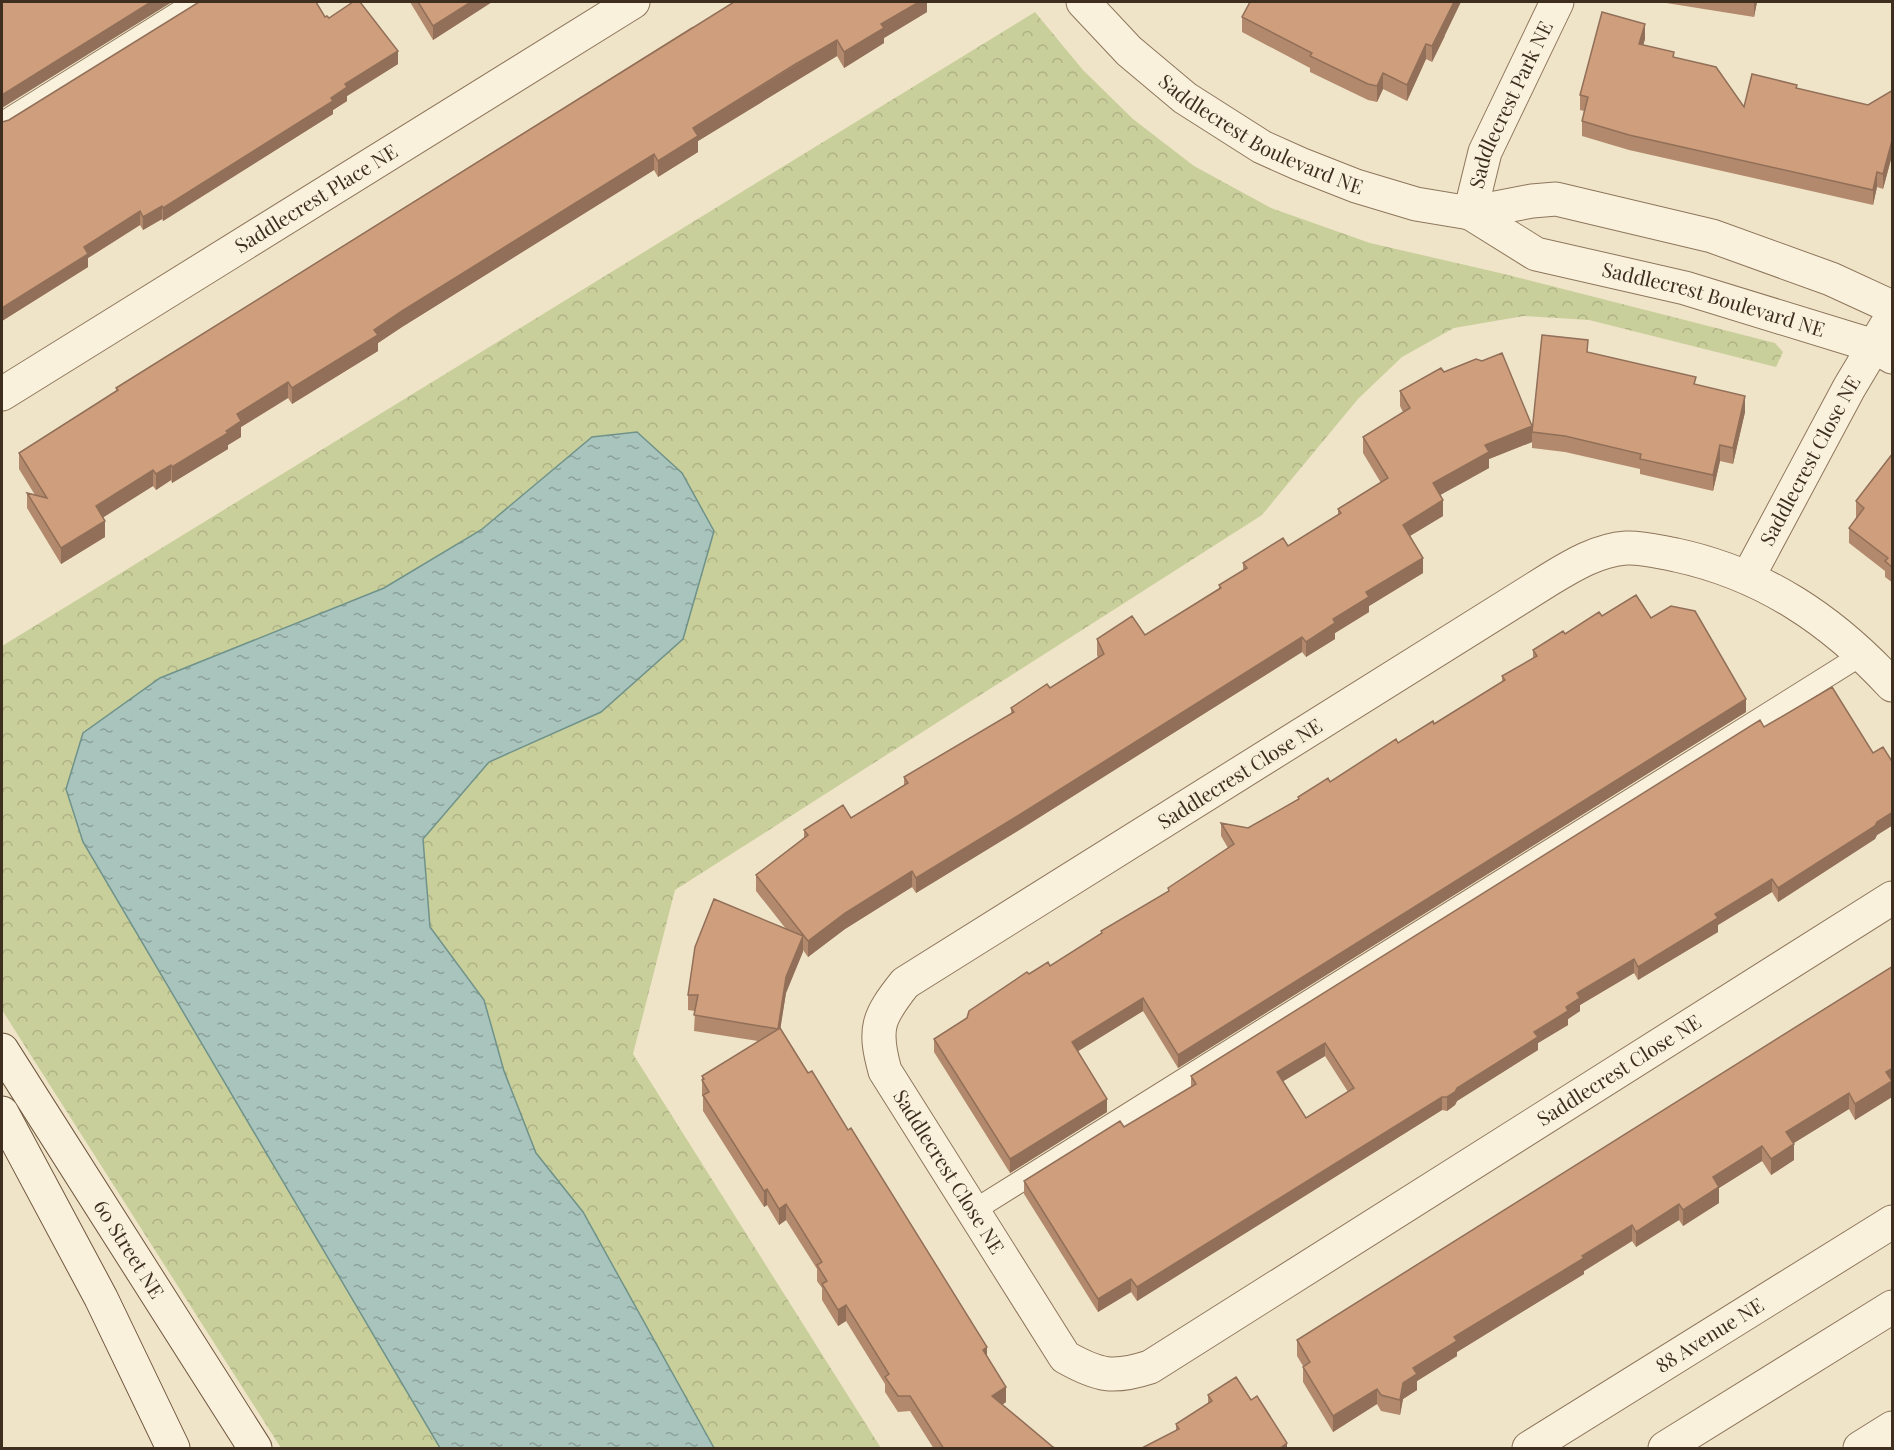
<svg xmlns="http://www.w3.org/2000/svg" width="1894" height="1450" font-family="'Playfair Display',serif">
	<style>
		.forest { fill: url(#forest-crowns) }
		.water { fill: url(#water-ripples); stroke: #6f938a; stroke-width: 1.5 }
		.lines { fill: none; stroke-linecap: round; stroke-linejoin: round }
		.service-casing { stroke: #8d765c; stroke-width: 23 }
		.minor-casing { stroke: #8d765c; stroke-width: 35 }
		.tertiary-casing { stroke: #8d765c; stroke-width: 35 }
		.secondary-casing { stroke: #6f573f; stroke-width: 35 }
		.service { stroke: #faf1dc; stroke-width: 21 }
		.minor { stroke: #faf1dc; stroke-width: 33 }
		.tertiary { stroke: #faf1dc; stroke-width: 33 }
		.secondary { stroke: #faf1dc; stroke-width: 33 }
		.wall { fill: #b2896c; fill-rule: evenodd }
		.shaded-wall { fill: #916f58 }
		.building { fill: #cf9f7d; stroke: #916f58; stroke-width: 1.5; fill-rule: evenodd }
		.labels { text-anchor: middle; stroke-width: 6; stroke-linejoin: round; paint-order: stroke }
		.street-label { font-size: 20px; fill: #3d2e20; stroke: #f7eed8 }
	</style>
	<defs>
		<pattern id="forest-crowns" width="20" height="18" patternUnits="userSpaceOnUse" patternTransform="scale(1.5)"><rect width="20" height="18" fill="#c9cf9b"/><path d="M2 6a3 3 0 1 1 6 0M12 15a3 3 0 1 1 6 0" fill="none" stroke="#aeb285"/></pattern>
		<pattern id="water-ripples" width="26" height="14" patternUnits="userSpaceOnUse" patternTransform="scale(1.5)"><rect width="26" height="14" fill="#a9c4bc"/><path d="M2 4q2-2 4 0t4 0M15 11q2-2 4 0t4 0" fill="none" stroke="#8ba098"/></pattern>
	</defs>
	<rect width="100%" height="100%" fill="#f0e4c8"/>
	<path class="forest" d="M1035 12 1083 70 1133 119 1194 166 1271 208 1370 243 1500 273 1775 343 1783 352 1776 367 1589 320 1524 316 1454 328 1402 357 1358 399 1262 515 675 890 633 1054 881 1448H281L2 1010V646Z"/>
	<path class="water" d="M637 432 682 473 714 531 683 639 601 712 489 762 423 839 430 927 484 1000 504 1071 536 1153 583 1212 714 1448H440L83 842 66 789 83 733 160 678 384 588 481 530 592 437Z"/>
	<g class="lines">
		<g class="service-casing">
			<path id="service" d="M2 123 195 2
				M973 1211 1863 654"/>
		</g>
		<g class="minor-casing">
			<g id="minor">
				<path id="s1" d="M1470 213 1485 152 1557 2"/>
				<path id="s2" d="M2 394 633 2"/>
				<path id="s3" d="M1748 577 1849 388 1892 316"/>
				<path id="s4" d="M1892 685C1832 620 1764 574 1676 555 1659 552 1642 547 1626 548 1598 550 1573 565 1550 579L905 983C878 1017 873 1028 885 1071L1065 1357C1099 1376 1113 1379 1150 1367L1892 898"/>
				<path d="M1860 1448 1892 1428"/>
			</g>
		</g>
		<g class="tertiary-casing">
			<g id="tertiary">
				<path id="s5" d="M1083 2 1129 51 1185 98 1262 147 1300 164 1356 186 1416 204 1470 213 1532 201 1556 199 1712 236 1831 279 1892 307"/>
				<path id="s6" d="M1470 213 1536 254 1685 288 1874 346 1892 357"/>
				<path id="s7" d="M1529 1448 1892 1222"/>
				<path d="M1665 1448 1892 1307"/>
			</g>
		</g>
		<g class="secondary-casing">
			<g id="secondary">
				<path id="s8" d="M2 1050 255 1448"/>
				<path d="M2 1113 101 1298 173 1448"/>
			</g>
		</g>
		<use href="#service" class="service"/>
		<use href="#minor" class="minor"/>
		<use href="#tertiary" class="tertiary"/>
		<use href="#secondary" class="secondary"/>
	</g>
	<path class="wall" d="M410 2H492L433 40Z
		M927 2V12L884 38V43L844 68 837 56 698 141V152L658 177 654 170 402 327 378 343V351L292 404 288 398 241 427V437L228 445V449L172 483 171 480 156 490 153 486 103 517 105 537 61 564 27 508V493L35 495 19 469V453L116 391V388L692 27Z
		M1660 2H1757L1754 17Z
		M325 17 398 64 347 96V101L333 110V114L163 221 162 219 143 230 140 225 88 258V267L2 321V122Z
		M1242 17 1445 36 1432 62 1426 59 1407 101 1383 89 1377 102 1368 100 1310 72V68L1242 32Z
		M1645 39 1643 45 1674 58 1744 107 1797 88 1868 105 1893 90V152L1883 189 1877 187 1873 205 1629 150 1582 136V121L1584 111 1580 110V95Z
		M1588 352 1696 385 1745 412 1733 464 1720 461 1713 491 1640 474V469L1565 452 1532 448V442L1489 459V468L1440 495 1443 516 1410 536 1423 573 1369 606V612L1335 633V639L1306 657 1302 652 1024 827 916 893 912 887 845 929 808 957 803 950 786 993 780 1028 987 1357 1006 1402 1002 1405 1053 1447 1057 1449H934L910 1411 898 1412 885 1392V1384L846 1321 838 1326 822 1300V1288L817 1281V1269L786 1220 779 1225 767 1205 764 1207 703 1111V1097L702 1096V1076L758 1041 694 1031 695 1011 688 1010V995L786 929 756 891V875L804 838V830L851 818 904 786V777L1011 714V708L1050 688 1098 658 1097 655V639L1145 635 1219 588V585L1243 570V563L1288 546 1338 515V509L1381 483 1363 453V437L1403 412 1400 406V391L1444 372 1532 426Z
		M1893 453V583L1885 577V571L1849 543V528L1856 518V501Z
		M1602 616 1651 618 1746 712 1178 1068 1143 1011 1078 1051 1107 1112 1010 1173 934 1052V1039L967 1018 1029 974 1050 966 1101 934V931L1168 892V888L1228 848 1221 836V823L1248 828 1298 799V797L1330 782 1398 743 1434 724 1502 682V676L1533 658V650Z
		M1764 727 1873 753 1893 763V825L1877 835 1875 839 1778 902 1772 892 1718 925V932L1638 980 1634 973 1580 1005V1011L1568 1019V1025L1538 1043V1050L1457 1101 1455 1105 1447 1111 1442 1110 1137 1301 1131 1292 1098 1312 1024 1194V1181L1124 1127 1191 1087V1076ZM1325 1056 1348 1092 1306 1118 1283 1081Z
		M1893 966 1892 1097 1855 1120 1849 1109 1793 1143 1794 1160 1771 1175 1762 1161 1719 1188V1203L1683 1226 1679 1220 1636 1247 1632 1241 1584 1271V1274L1457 1352V1356L1417 1381V1390L1403 1399 1400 1415 1381 1411 1377 1404 1333 1432 1303 1382V1366L1297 1356V1340Z
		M1208 1395 1251 1400 1287 1449 1176 1431V1424L1208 1404Z"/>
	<path class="shaded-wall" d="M151 2H172L2 108V95Z
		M471 2H492L433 40V26Z
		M919 2H927V12L884 38V43L844 68V52L881 24Z
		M1454 2H1461L1432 62V46Z
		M1754 2H1757L1754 17Z
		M1645 24V39L1639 59V44Z
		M837 40V56L698 141V152L658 177V161L693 128Z
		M1426 44V59L1407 101V85Z
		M398 51V64L347 96V101L333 110V114L163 221V208L331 98 345 84Z
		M1383 73V89L1377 102V86Z
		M1893 137V152L1883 189V174Z
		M654 154V170L402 327 378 343V351L292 404V388L374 330 402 311Z
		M1877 172V187L1873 205V190Z
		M162 206V219L143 230V217Z
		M140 211V225L88 258V267L2 321V308L84 247Z
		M288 382V398L241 427V437L228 445V449L172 483V467L237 414Z
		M1745 396V412L1733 464V448Z
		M1532 426V442L1489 459V468L1433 499V483L1485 445Z
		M1720 445V461L1713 491V475Z
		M171 465V480L156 490V474Z
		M153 470V486L96 522V506Z
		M1443 500V516L1403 540V525Z
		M105 521V537L61 564V548Z
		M1423 558V573L1369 606V612L1335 633V639L1306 657V642L1366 592Z
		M1302 637V652L1024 827 916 893V878Z
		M1746 699V712L1178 1068V1055Z
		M1893 812V825L1877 835 1875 839 1778 902V888L1877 822Z
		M912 871V887L845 929 808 957V941L845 913Z
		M1772 879V892L1718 925V932L1638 980V967L1715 914Z
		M803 936V952L786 993 778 1044V1029L786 977Z
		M1634 959V973L1580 1005V1011L1568 1019V1025L1538 1043V1050L1457 1101 1455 1105 1447 1111V1097L1457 1088 1566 1007 1577 993Z
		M1143 998V1011L1072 1055V1042Z
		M1325 1043V1056L1277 1085V1072Z
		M1893 1068 1892 1097 1855 1120V1104L1886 1072Z
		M1849 1093V1109L1786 1148V1132Z
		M1442 1097V1110L1137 1301V1287Z
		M1107 1099V1112L1010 1173V1159Z
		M1794 1144V1160L1771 1175V1159Z
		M1762 1146V1161L1719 1188V1203L1683 1226V1210L1713 1177Z
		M767 1189V1205L764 1207V1191Z
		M786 1204V1220L779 1225V1209Z
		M1679 1204V1220L1636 1247V1232Z
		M1632 1225V1241L1584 1271V1274L1457 1352V1356L1417 1381V1390L1403 1399 1400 1415V1400L1403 1383 1413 1368 1454 1337Z
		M1131 1279V1292L1098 1312V1299Z
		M846 1305V1321L838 1326V1310Z
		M987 1347V1363L983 1350Z
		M1006 1387V1402L992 1412V1396Z
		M1377 1389V1404L1333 1432V1416Z
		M1287 1443V1449H1279Z"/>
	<path class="building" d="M2 2H151L2 95Z
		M199 2H316L325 17 327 16 329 18 353 2H360L398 51 345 84 347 87 331 98 333 101 163 208 162 206 143 217 140 211 84 247 88 254 2 308V122L9 120Z
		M418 2H471L433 26Z
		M734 2H919L881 24 884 28 844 52 837 40 794 65 693 128 698 136 658 161 654 154 402 311 374 330 378 335 292 388 288 382 237 414 241 421 226 431 228 433 172 467 171 465 156 474 153 470 96 506 105 521 61 548 27 493 47 498 19 453 118 390 116 388Z
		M1250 2H1454L1432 46 1426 44 1407 85 1383 73 1377 86 1368 84 1310 56 1312 53 1242 17Z
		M1602 12 1645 24 1639 44 1674 52 1673 57 1716 67 1744 107 1752 74 1797 85 1796 88 1868 105 1893 90V137L1883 174 1877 172 1873 190 1629 135 1582 121 1588 97 1580 95Z
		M1542 335 1588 340 1587 352 1696 377 1694 384 1745 396 1733 448 1720 445 1713 475 1640 459 1641 454 1565 436 1532 432Z
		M1502 353 1532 426 1485 445 1489 452 1433 483 1443 500 1403 525 1423 558 1366 592 1369 597 1333 619 1335 623 1306 642 1302 637 1024 812 916 878 912 871 845 913 808 941 756 875 808 835 804 830 843 805 851 818 908 783 904 777 1014 712 1011 708 1047 684 1050 688 1104 654 1097 639 1132 616 1145 635 1221 588 1219 585 1247 568 1243 563 1283 538 1288 546 1341 513 1338 509 1388 478 1363 437 1410 408 1400 391 1441 368 1444 372 1476 359 1482 361Z
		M1893 453V568L1885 561 1888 558 1849 528 1864 508 1856 501Z
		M1636 595 1651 618 1671 606 1695 611 1746 699 1178 1055 1143 998 1072 1042 1107 1099 1010 1159 934 1039 967 1018 969 1011 1027 972 1029 974 1048 962 1050 966 1102 933 1101 931 1169 891 1168 888 1234 844 1221 823 1248 828 1299 799 1298 797 1328 778 1330 782 1396 739 1398 743 1433 721 1434 724 1505 680 1502 676 1537 656 1533 650 1563 631 1565 634 1599 612 1602 616Z
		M1832 687 1873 753 1883 747 1893 763V812L1877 822 1875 826 1778 888 1772 879 1715 914 1718 918 1638 967 1634 959 1577 993 1580 998 1566 1007 1568 1011 1534 1032 1538 1037 1457 1088 1455 1092 1447 1097H1442L1137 1287 1131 1279 1098 1299 1024 1181 1120 1121 1124 1127 1196 1084 1191 1076 1760 720 1764 727ZM1325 1043 1354 1088 1306 1118 1277 1072Z
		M714 899 803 936 786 977 778 1029 694 1015 698 995H688L695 947Z
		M1893 966V1068L1886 1072 1892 1081 1855 1104 1849 1093 1786 1132 1794 1144 1771 1159 1762 1146 1713 1177 1719 1187 1683 1210 1679 1204 1636 1232 1632 1225 1582 1256 1584 1258 1454 1337 1457 1341 1413 1368 1417 1374 1403 1383 1400 1400 1381 1395 1377 1389 1333 1416 1303 1367 1310 1362 1297 1340Z
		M780 1028 808 1073 812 1071 848 1130 851 1128 987 1347 983 1350 1006 1387 992 1396 1053 1447 1057 1449H944L910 1396H898L885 1377 889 1374 846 1305 838 1310 822 1284 827 1281 817 1265 822 1262 786 1204 779 1209 767 1189 764 1191 703 1095 709 1092 702 1080 704 1079 702 1076Z
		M1236 1377 1251 1400 1257 1396 1287 1443 1279 1449H1140L1179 1429 1176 1424 1212 1401 1208 1395Z"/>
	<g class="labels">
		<g class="street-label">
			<text dy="7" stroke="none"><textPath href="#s1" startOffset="116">Saddlecrest Park NE</textPath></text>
			<text dy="7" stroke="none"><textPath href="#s5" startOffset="225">Saddlecrest Boulevard NE</textPath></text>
			<text dy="7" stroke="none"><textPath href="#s2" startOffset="370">Saddlecrest Place NE</textPath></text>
			<text dy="7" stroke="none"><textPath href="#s6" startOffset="261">Saddlecrest Boulevard NE</textPath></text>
			<text dy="7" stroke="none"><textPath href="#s3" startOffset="132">Saddlecrest Close NE</textPath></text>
			<text transform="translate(1240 774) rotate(-32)" y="7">Saddlecrest Close NE</text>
			<text dy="7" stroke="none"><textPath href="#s4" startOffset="2229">Saddlecrest Close NE</textPath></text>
			<text dy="7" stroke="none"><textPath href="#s4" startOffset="1366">Saddlecrest Close NE</textPath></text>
			<text dy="7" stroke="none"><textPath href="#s8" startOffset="236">60 Street NE</textPath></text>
			<text dy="7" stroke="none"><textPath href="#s7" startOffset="213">88 Avenue NE</textPath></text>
		</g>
	</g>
	<rect width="1894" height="1450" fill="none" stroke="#3d2e20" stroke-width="6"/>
</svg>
